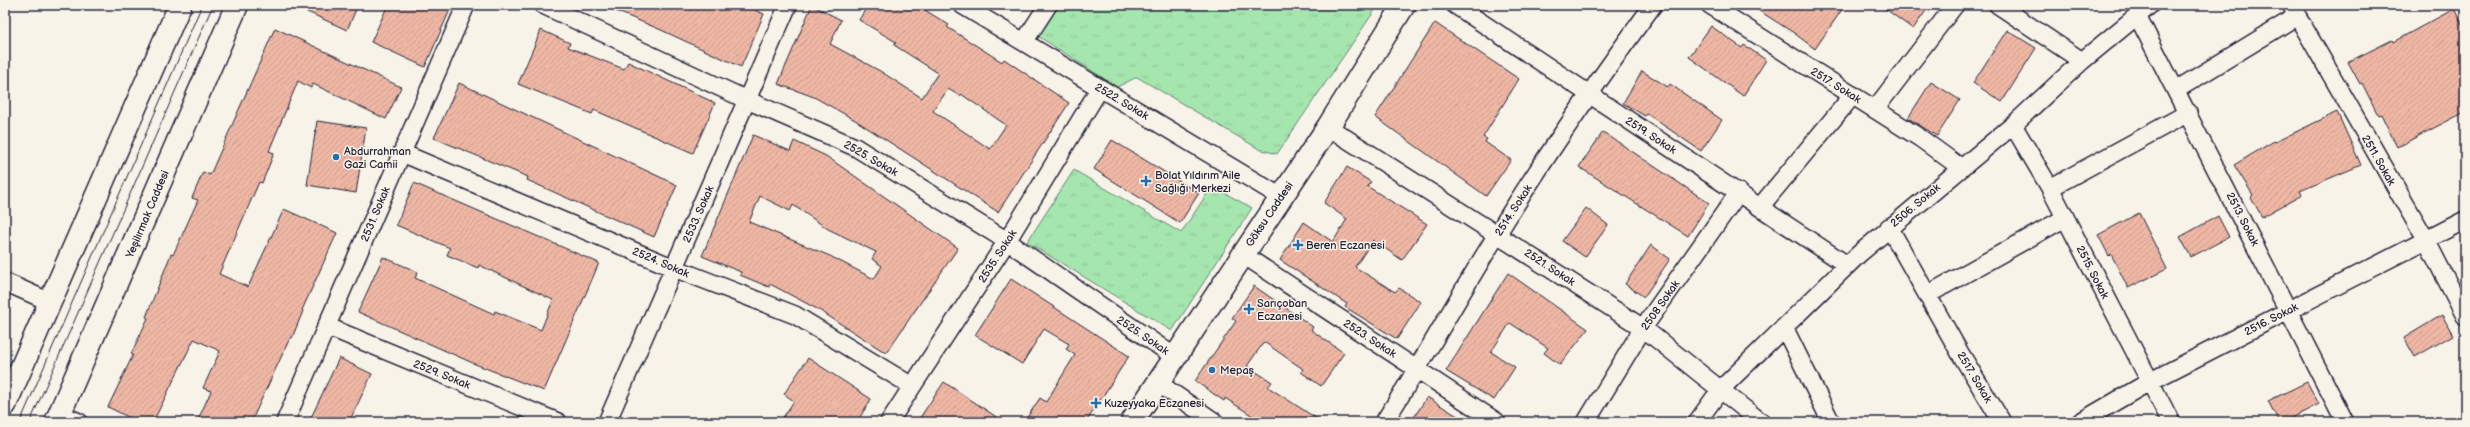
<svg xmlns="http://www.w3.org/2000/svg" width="2470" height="427" font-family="'Balsamiq Sans',sans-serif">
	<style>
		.grass { fill: url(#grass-tufts); stroke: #648475 }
		.building { fill: url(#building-hatch); stroke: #22223b; fill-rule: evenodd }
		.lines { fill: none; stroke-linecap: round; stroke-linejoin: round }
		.street-casing { stroke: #22223b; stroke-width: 20 }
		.secondary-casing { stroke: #22223b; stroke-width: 25 }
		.primary-casing { stroke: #22223b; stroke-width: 25 }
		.street { stroke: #f7f3e8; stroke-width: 17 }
		.secondary { stroke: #f7f3e8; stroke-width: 22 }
		.primary { stroke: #f7f3e8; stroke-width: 22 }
		.tram { stroke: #22223b; stroke-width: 1 }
		.poi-dot { fill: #1f6fb2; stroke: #f7f3e8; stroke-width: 1.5 }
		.labels { text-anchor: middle; stroke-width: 3; stroke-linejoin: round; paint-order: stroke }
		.street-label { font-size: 11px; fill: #22223b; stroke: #f7f3e8 }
		.poi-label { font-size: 11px; fill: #22223b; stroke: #f7f3e8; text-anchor: start }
	</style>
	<defs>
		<pattern id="grass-tufts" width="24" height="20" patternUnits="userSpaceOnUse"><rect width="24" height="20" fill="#a5e6af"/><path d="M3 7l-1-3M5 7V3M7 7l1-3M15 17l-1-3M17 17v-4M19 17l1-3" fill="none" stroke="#8ec597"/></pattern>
		<pattern id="building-hatch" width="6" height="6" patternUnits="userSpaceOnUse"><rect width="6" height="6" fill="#efb7a4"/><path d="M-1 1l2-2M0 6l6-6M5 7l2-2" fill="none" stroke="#cd9d8e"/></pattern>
	</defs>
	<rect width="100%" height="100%" fill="#f7f3e8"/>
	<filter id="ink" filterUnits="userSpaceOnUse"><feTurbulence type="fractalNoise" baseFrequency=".025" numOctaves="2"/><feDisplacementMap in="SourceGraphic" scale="8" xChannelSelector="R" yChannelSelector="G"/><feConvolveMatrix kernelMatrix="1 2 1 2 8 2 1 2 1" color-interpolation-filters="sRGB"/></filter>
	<g filter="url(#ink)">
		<path class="grass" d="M1058 5H1368L1375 10 1277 154 1259 149 1137 77 1117 87 1038 36Z
			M1074 170 1181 233 1212 186 1252 208 1172 331 1027 242Z"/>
		<path class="building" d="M292 5H358L347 30Z
			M388 5H452L425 67 371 42Z
			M601 5H744L764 14 741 67 659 29Z
			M812 5 841 20 830 44 880 71 922 98 938 73 894 45 896 42 859 20 868 5H917L949 25 947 27 1002 62 1004 59 1069 103 998 212 855 120 814 97 778 84ZM948 89 960 96 961 94 1006 125 990 149 933 111Z
			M1750 5H1845L1815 49 1794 33Z
			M1880 5H1930L1913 29Z
			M2454 9 2465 29V112L2397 147 2381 114 2378 115 2362 83 2360 84 2348 62 2392 40 2393 42Z
			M1435 23 1519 79 1483 137 1487 139 1485 142 1511 160 1486 196 1375 117Z
			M1711 26 1742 48 1744 45 1766 60 1743 96 1689 57Z
			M275 28 401 87 386 119 313 84 311 88 298 81 269 151 274 153 262 183 259 182 219 274 248 287 284 209 337 233 302 310 303 311 292 338H290L251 422H197L211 391 203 388 220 351 194 339 153 422H138L108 407 133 355 131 354 148 318 146 317 171 254 173 255 198 200 192 198 203 172 210 175Z
			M541 30 570 43 568 47 624 69 628 62 715 103 693 153 594 110 592 114 518 84Z
			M2007 30 2036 48 2002 102 1973 83Z
			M1642 71 1668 87 1670 84 1722 120 1701 151 1647 114 1645 116 1623 103Z
			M1931 82 1960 100 1937 136 1908 118Z
			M459 83 677 185 654 237 527 180 528 177 434 138Z
			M2337 112 2361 165 2300 191 2302 195 2262 217 2251 197 2253 195 2234 165 2274 141 2275 142Z
			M317 121 366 128 356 193 307 185Z
			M1603 132 1709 203 1688 236 1579 167Z
			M753 135 790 151 794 141 826 156 958 248 886 353 819 310 770 284 769 287 740 275 741 272 702 256ZM760 196 790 211 793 205 828 229 876 252 872 259 882 266 874 279 830 256 749 222Z
			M1112 140 1199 193 1180 223 1094 169Z
			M1347 167 1371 182 1367 186 1427 224 1402 260 1373 240 1355 267 1395 292 1399 288 1421 302 1397 339 1345 307 1347 304 1280 260 1304 222 1333 242 1347 219 1324 203Z
			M414 183 599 263 544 391 475 364 358 312 383 257 418 272 415 278 494 314 495 311 541 330 553 300 479 265 478 268 447 255 450 248 396 225Z
			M1586 208 1608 225 1585 257 1562 241Z
			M2139 213 2167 269 2128 288 2111 254 2109 256 2098 235Z
			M2218 216 2229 237 2191 257 2180 237Z
			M1651 245 1670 259 1644 297 1625 284Z
			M1508 273 1588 329 1560 365 1544 353 1548 348 1510 323 1491 352 1515 367 1494 400 1446 371Z
			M1011 279 1129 356 1086 422H1024L1040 398 1046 402 1075 355 1066 349 1069 344 1044 329 1022 364 975 335Z
			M1254 286 1313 327 1311 330 1344 353 1321 386 1301 372 1303 369 1264 342 1247 366 1272 382 1268 387 1322 422H1262L1225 398 1224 401 1195 381 1236 321 1232 318Z
			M2442 315 2453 335 2415 357 2404 338Z
			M339 358 372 374 349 422H309Z
			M808 358 871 399 857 422H780L794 401 784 394Z
			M944 382 1004 422H917Z
			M2307 382 2319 404 2284 422H2279L2268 401Z
			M1427 397 1467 422H1411Z"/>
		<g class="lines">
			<g class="street-casing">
				<path id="street" d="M543 5 747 100 855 147 1007 241 1175 357
					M962 5 1281 197
					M1455 5 1847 265
					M1710 5 1920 138 1960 167
					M1998 5 2082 61
					M2291 5 2426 240 2465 316
					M2138 17 2345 422
					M1024 42 1048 5
					M2176 90 2297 16
					M1875 109 1955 5
					M2013 125 2050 188 2171 422
					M1328 127 1643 328 1761 422
					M402 153 674 268 795 315 912 386
					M2050 188 2188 113
					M1760 207 1853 95
					M1889 227 1960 353 2002 422
					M1242 254 1497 422
					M5 282 50 302
					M1927 295 2065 218
					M326 326 558 422
					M1784 327 1831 422
					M1158 383 1215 422
					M60 414 79 422
					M285 422 466 5
					M607 422 788 5
					M889 422 1007 241 1100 88
					M1384 422C1424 360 1459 295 1498 233 1546 155 1599 79 1653 5
					M1586 422 1643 328 1739 192
					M1697 422 1720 390 1859 254 2013 125 2082 61 2150 5
					M2080 422 2149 382 2465 220"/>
			</g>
			<g class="secondary-casing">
				<path id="secondary" d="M1132 422 1328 127 1404 5"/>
			</g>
			<g class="primary-casing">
				<path id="primary" d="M5 405 180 5
					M56 422 237 5"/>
			</g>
			<use href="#street" class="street"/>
			<use href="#secondary" class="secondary"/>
			<use href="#primary" class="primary"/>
			<path class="tram" d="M20 422 202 5
				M30 422 213 5"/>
		</g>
	</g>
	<g class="poi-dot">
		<circle cx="336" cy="157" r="4"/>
		<path d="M1144 175h4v4h4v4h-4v4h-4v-4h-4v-4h4z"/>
		<path d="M1296 239h4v4h4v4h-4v4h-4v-4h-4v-4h4z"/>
		<path d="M1247 303h4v4h4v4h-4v4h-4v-4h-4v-4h4z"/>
		<circle cx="1212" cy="370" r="4"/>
		<path d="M1094 397h4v4h4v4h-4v4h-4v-4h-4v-4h4z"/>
	</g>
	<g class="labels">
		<g class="street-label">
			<text transform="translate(1836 85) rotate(32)" y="4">2517. Sokak</text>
			<text transform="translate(1122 101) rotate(31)" y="4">2522. Sokak</text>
			<text transform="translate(1651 135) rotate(33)" y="4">2519. Sokak</text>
			<text transform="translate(871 158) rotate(30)" y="4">2525. Sokak</text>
			<text transform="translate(2379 160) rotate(60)" y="4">2511. Sokak</text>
			<text transform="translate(1915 205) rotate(-40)" y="4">2506. Sokak</text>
			<text transform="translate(1513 210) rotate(-57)" y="4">2514. Sokak</text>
			<text transform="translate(147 214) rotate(-67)" y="4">Yeşilırmak Caddesi</text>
			<text transform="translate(375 214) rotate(-67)" y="4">2531. Sokak</text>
			<text transform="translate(698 214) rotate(-66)" y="4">2533. Sokak</text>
			<text transform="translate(1269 214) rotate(-56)" y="4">Göksu Caddesi</text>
			<text transform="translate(2243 219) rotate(63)" y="4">2513. Sokak</text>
			<text transform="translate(997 256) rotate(-57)" y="4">2535. Sokak</text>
			<text transform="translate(661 262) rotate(23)" y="4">2524. Sokak</text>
			<text transform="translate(1550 267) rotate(33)" y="4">2521. Sokak</text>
			<text transform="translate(2093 272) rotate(63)" y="4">2515. Sokak</text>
			<text transform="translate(1660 305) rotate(-55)" y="4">2508 Sokak</text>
			<text transform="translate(2271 319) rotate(-27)" y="4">2516. Sokak</text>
			<text transform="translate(1143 335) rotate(34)" y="4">2525. Sokak</text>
			<text transform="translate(1370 338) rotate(33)" y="4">2523. Sokak</text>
			<text transform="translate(442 374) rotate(22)" y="4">2529. Sokak</text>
			<text transform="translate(1975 377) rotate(59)" y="4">2517. Sokak</text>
		</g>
		<g class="poi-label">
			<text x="344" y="155">Abdurrahman<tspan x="344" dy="13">Gazi Camii</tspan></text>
			<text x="1155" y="179">Bolat Yıldırım Aile<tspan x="1155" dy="13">Sağlığı Merkezi</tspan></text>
			<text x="1306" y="249">Beren Eczanesi</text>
			<text x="1257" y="307">Sarıçoban<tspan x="1257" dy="13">Eczanesi</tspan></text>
			<text x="1220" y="374">Mepaş</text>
			<text x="1104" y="407">Kuzeyyaka Eczanesi</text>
		</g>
	</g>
	<rect width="2470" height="427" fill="none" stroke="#f7f3e8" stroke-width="20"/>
	<rect x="10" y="10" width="2450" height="407" fill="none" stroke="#22223b" stroke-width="1.5" filter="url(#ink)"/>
</svg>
